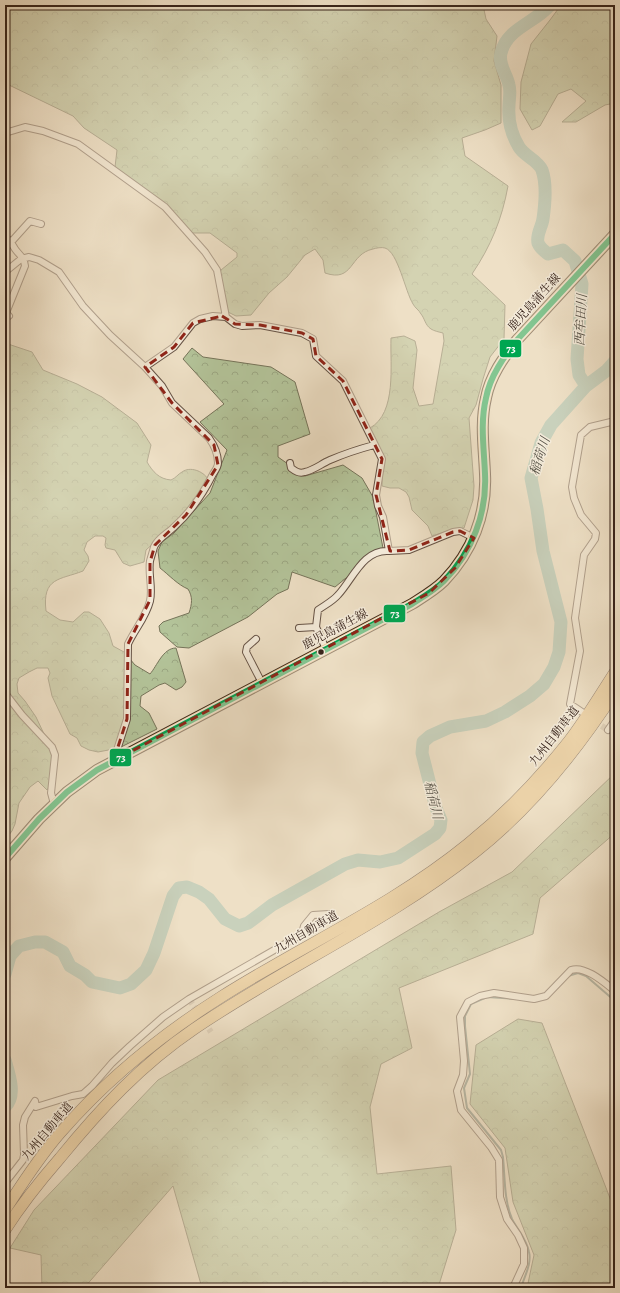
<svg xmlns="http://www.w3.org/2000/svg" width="620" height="1293" font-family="Alegreya,'Noto Serif JP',serif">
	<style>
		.forest { fill: url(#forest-crowns); stroke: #76745a }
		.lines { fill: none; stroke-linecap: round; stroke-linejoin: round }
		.stream { stroke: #738074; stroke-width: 2 }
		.river { stroke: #9bbeaf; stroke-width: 13 }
		.street-tunnel { stroke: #cabaa4; stroke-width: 6; stroke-dasharray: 6 3; stroke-linecap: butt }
		.street-casing { stroke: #665346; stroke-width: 8 }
		.primary-casing { stroke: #38241b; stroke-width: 12 }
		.highway-casing { stroke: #38241b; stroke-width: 12 }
		.street { stroke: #f4ebda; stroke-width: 6 }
		.primary { stroke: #e7c083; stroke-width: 10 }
		.highway { stroke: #e7c083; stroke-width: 11 }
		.bus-1-casing { stroke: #f4ebda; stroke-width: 9 }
		.bus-1 { stroke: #00a651; stroke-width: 6 }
		.marked { fill: none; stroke: #8f2418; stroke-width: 3; stroke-dasharray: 8 5; stroke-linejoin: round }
		.bus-dot { fill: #38241b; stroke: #f4ebda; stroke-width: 1.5 }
		.labels { text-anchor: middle; stroke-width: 3; stroke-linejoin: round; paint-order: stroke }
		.street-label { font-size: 12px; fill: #38241b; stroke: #f4ebda }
		.water-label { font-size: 13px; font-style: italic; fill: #565247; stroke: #f4ebda }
		.line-badge { stroke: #f4ebda; stroke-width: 1.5 }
		.badge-label { font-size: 11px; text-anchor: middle; font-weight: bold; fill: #fff }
	</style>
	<defs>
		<pattern id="forest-crowns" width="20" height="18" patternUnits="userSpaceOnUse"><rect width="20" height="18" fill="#b3c399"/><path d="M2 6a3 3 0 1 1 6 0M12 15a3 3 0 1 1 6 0" fill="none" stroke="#9ba783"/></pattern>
	</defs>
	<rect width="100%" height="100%" fill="#eee0c6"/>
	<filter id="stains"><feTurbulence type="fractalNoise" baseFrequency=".005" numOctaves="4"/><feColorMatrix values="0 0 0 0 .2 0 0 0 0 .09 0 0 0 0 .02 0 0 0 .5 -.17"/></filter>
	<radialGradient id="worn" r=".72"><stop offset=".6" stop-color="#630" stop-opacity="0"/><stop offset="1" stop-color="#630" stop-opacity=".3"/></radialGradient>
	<path class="forest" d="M5 5H483L486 19 497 36 494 61 501 85V123L485 130 462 138 465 156 508 186C502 219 491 246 472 274L505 305 504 339 490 357 483 379 476 405 469 418 474 486 473 500 464 528 454 529 432 536 428 526 412 510 409 497 406 492 399 488H390L382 486 383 457 370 428C397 413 390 365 391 338L404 336 415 341 417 350 413 388 419 406 433 404 444 341 443 333C439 332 434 331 431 329 425 325 425 319 421 314 419 310 415 308 413 304 405 291 398 252 385 248 382 247 376 248 373 249 349 254 354 283 325 273L323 260 315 249 305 255 287 277 269 293 251 315 236 316 228 312 220 273 221 270 237 257V253L210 233H193L115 167 117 150 84 128 73 116 9 85 5 87Z
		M561 5H615V103L605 105 576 122H562L586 101 571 89 558 94 540 126 532 130 520 109 521 82 531 44 550 20Z
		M5 343 32 352 43 370 77 384 102 397 137 423 151 445 147 462C153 472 159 479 171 480 176 478 178 474 182 472 190 466 203 471 208 479L189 509 179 520 146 550 144 562 130 566 123 563 115 550 106 548 105 545 106 538 103 536H95L87 542 84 550 88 556 89 561 83 571C60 580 42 577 46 611L60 620 73 622 84 612H89L100 619 109 633 113 646 124 652 135 665 150 674C157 666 163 648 176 648L186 682 182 687 176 690 165 683 159 685 141 696 140 706 149 713 157 729 119 748 98 752 89 750 81 746 77 738 70 734 52 696 48 678 50 673 48 668H37L29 672 19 678 17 684 18 693 25 701 36 717 53 753 50 786 47 790 38 781 30 787 19 803 15 824 12 831 5 840Z
		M192 348 203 357 271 367 295 382 310 434 278 446V457L305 476 343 465 362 478 373 497 383 548 335 587 292 572 288 589 277 594 248 617 189 648 177 647 160 632 159 626 163 622 189 613C192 604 193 597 188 589 178 585 169 575 160 568L158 551 162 542 174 533 210 493 227 450 200 422 224 404 183 359Z
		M615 773V833L540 898 533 934 399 988 412 1048 381 1064 370 1107 377 1174 451 1166 456 1230 438 1288H202L173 1186 84 1288H42L41 1255 10 1248 34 1210 158 1080 439 912 512 872Z
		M518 1019 542 1023 615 1211V1288H527L534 1255 513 1202 505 1148 470 1104 476 1045Z"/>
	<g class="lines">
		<path class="stream" d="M568 976 578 973 586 976 615 1001
			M516 999 487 997 471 1004 465 1016V1026L470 1074 464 1088 467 1108 501 1150 503 1157C505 1178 504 1200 512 1219 517 1229 527 1240 529 1252 532 1264 524 1277 521 1288"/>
		<path class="river" d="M550 5C535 23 507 28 501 53 498 65 507 74 509 85 511 92 509 99 509 106 508 120 511 134 519 147 524 156 538 160 542 170 547 184 545 205 543 219 542 227 536 234 538 243 540 248 544 251 548 254L563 250 575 261 582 284 577 359 579 375 586 386
			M5 974 10 956 19 946 35 942H45L63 952 70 966 85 975 92 982 120 988 131 984 146 970 154 953 173 896 179 888 187 887 199 892 209 899 225 919 239 926 248 923 272 905 345 864 358 860 380 862 398 858 435 834 440 828 441 820 436 808 422 753 423 742 430 736 450 727 486 721 505 712 530 696 544 684 554 667 559 652 561 622 543 551 537 509 531 478 541 443 551 425 586 386 606 371 615 361
			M5 1060C9 1074 17 1096 5 1107"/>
		<path class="street-tunnel" d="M594 721 608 730
			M189 999 211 1032"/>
		<g class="street-casing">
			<path id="street" d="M5 133 25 127 43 131 78 144 165 207 205 252 217 270 226 317 235 324 242 326 260 325 302 333 313 339 316 356 343 381 382 459 376 495 378 506 383 517 389 551 409 550 453 532 460 531 474 538
				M5 237C11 241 12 244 15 249 20 256 24 257 25 266L6 313 9 316
				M12 241 30 221 41 224
				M5 272 21 259 29 257 39 260 59 272 83 306 110 335 145 367 162 386 172 403 209 438C214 445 218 454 218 463 218 467 215 471 213 474 203 494 190 513 173 528 167 534 158 538 154 547 153 551 151 557 150 561 148 574 153 588 150 601 146 617 135 629 128 644L127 719 117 750V759
				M145 367 174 347 193 323 200 319 213 316 226 317
				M290 463 291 468C295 471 299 474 305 472 314 470 321 464 330 460 344 454 359 449 374 445
				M299 628 316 627
				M256 639 247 647 246 652 262 683
				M326 649 316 627 318 610C325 605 333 601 338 595 353 579 363 549 389 551
				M5 693 22 715 52 747 55 755 51 793 54 804
				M582 712 570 704 580 651 575 618 584 555 595 539 596 533 581 515 574 498 572 487 581 435 590 427 615 421
				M608 730 615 720
				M5 1183 23 1160 24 1155 23 1125 25 1117 35 1101 36 1107 72 1096 83 1094 92 1086 112 1063 130 1046 163 1017 189 999 330 918 329 914 313 915 304 926 302 933
				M513 1288 524 1264V1248L518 1235 507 1219 500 1197 499 1160 491 1147 461 1110 457 1091 463 1075 464 1061 460 1017 468 1002 480 996 494 993 534 999 546 996 571 970C585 965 605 983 615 991"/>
		</g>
		<g class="primary-casing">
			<path id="primary" d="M5 858 39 819 67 792 97 770 412 604C423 597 435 590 444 581 472 552 487 514 485 474 484 448 480 423 486 398 490 376 504 357 517 340L615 234"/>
		</g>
		<g class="highway-casing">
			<path id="highway" d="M5 1210C22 1184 39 1157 60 1133 107 1079 161 1035 221 997 303 945 392 906 468 844 505 814 539 779 569 741 586 719 600 695 615 672
				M5 1230C21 1205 40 1181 60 1158 100 1109 141 1065 194 1029 285 967 387 922 474 853 530 809 576 752 615 692"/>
		</g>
		<use href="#street" class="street"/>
		<use href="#primary" class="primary"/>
		<use href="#highway" class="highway"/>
		<g class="bus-1-casing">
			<path id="bus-1" d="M5 858 39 819 67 792 97 770 412 604C423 597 435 590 444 581 472 552 487 514 485 474 484 448 480 423 486 398 490 376 504 357 517 340L615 234"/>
		</g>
		<use href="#bus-1" class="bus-1"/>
	</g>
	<path d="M0 0H620V1293H0ZM222 316 235 324 260 325 302 333 313 339 316 356 343 381 382 459 376 495 390 551 409 550 453 532 460 531 474 538 455 568 429 593 117 759V750L127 719 128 644 150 600V562L155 545 186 515 218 465 214 445 172 403 145 367 174 347 193 323Z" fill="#eee0c6" fill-opacity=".55" fill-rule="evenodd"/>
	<path class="marked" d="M222 316 235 324 260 325 302 333 313 339 316 356 343 381 382 459 376 495 390 551 409 550 453 532 460 531 474 538 455 568 429 593 117 759V750L127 719 128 644 150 600V562L155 545 186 515 218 465 214 445 172 403 145 367 174 347 193 323Z"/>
	<circle class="bus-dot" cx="321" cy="652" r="3.5"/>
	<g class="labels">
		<g class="street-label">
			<text transform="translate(534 302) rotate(-48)" y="4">鹿児島蒲生線</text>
			<text transform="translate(335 629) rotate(-28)" y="4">鹿児島蒲生線</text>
			<text transform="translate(554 736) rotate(-52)" y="4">九州自動車道</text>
			<text transform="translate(306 932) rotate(-30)" y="4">九州自動車道</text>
			<text transform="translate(47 1131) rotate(-50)" y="4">九州自動車道</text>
		</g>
		<g class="water-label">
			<text transform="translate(580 320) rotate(-87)" y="5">西牟田川</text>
			<text transform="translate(539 456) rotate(-72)" y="5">稲荷川</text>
			<text transform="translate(434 800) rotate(76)" y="5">稲荷川</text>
		</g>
	</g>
	<g class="line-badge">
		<rect x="499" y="339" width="23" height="19" rx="4" fill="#00a651"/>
		<rect x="383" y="604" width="23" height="19" rx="4" fill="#00a651"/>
		<rect x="109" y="748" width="23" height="19" rx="4" fill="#00a651"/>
	</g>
	<g class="badge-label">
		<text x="511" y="352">73</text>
		<text x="395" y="617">73</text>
		<text x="121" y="761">73</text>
	</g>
	<rect width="620" height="1293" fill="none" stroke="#eee0c6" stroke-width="20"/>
	<rect x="6" y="6" width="608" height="1281" fill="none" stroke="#38241b" stroke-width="2"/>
	<rect x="10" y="10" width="600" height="1273" fill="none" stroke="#38241b"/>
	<rect width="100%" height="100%" filter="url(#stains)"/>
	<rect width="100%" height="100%" fill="url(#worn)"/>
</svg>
